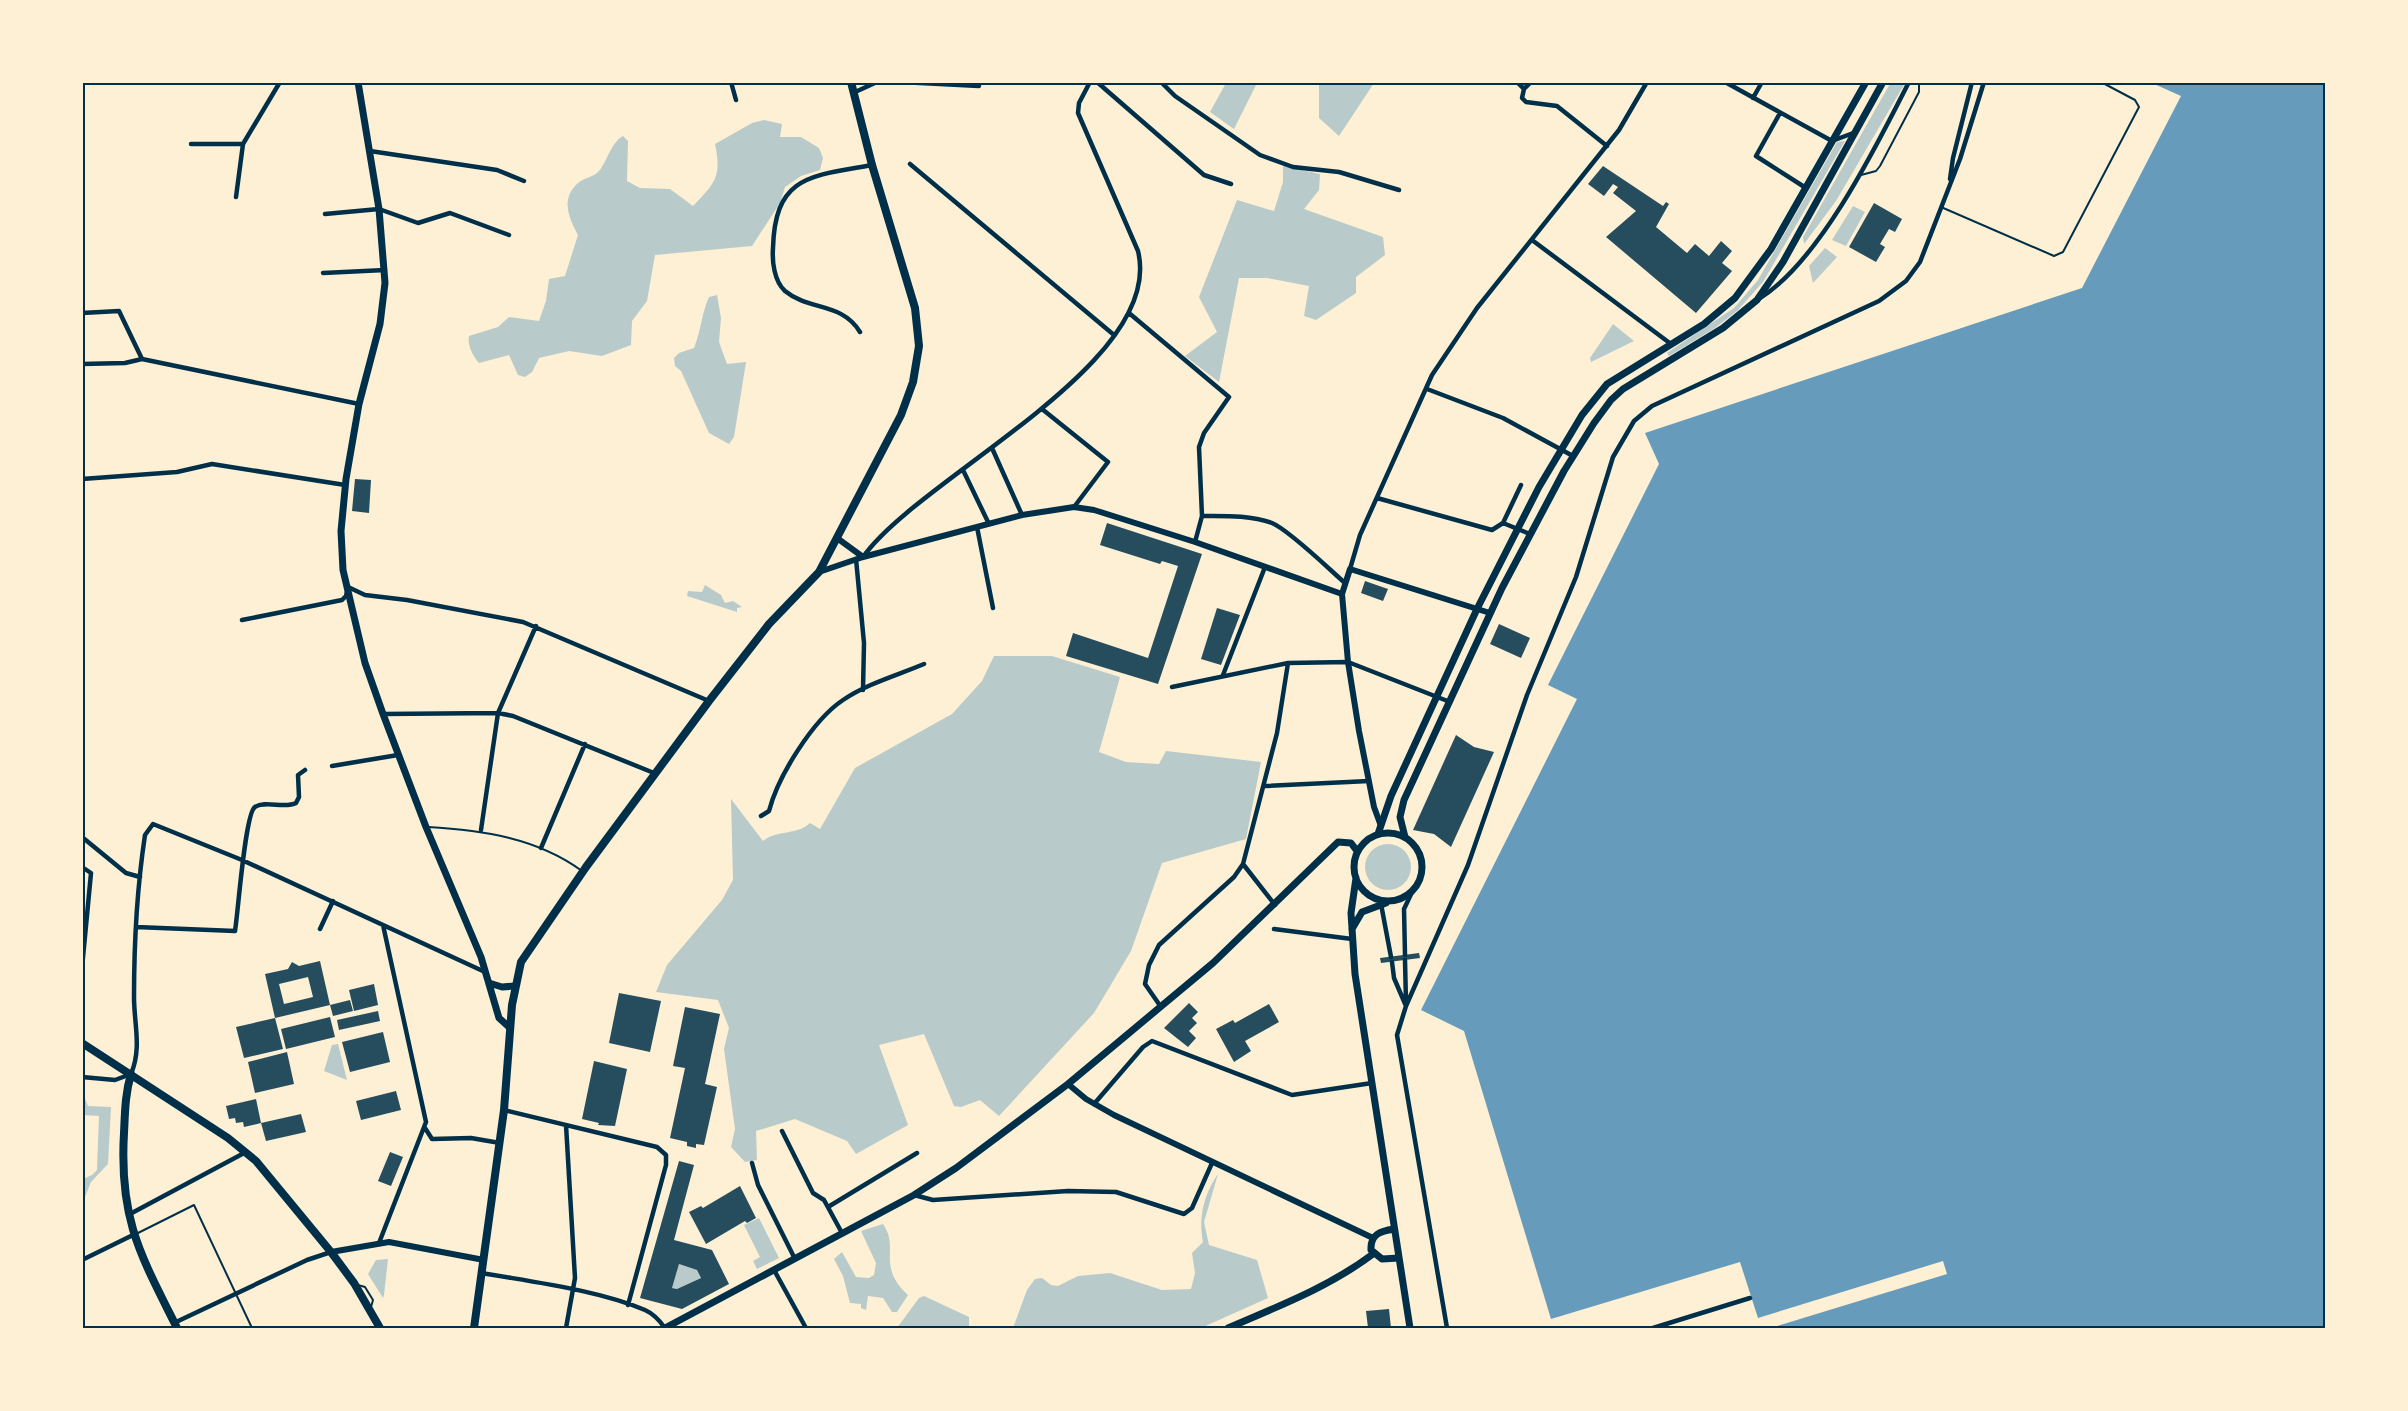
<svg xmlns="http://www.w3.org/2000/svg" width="2408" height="1411" font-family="Helvetica,sans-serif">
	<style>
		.green { fill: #b9caca }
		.water { fill: #669bbc }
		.building { fill: #264d5e; fill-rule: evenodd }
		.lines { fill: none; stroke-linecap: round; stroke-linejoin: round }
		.service { stroke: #003049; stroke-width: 2 }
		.minor { stroke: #003049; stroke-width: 4.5 }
		.tertiary { stroke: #003049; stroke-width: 6 }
		.secondary { stroke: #003049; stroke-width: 7 }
		.primary { stroke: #003049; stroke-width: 8 }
		.neatline { fill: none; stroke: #003049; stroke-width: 2 }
	</style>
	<rect width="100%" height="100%" fill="#fdf0d5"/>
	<path class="green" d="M1891 82 1905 83 1836 201 1804 244 1803 237Z
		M1226 83H1257L1234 129 1210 112Z
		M1319 83H1374L1339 136 1319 118Z
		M764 120 782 124 780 137H801L819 148 823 158 820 170 801 176 785 187 780 203 752 246 655 255 647 301 632 321 631 345 602 356 569 351 539 358 532 372 525 377 518 375 509 355 479 363C473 356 467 345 469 336L498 327 509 317 539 321 546 301 549 279 565 276 578 235C569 218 560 199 578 183 584 178 594 177 599 171 608 160 610 144 623 136L628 141 627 181 640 188 670 189 693 206C715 183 722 177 715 144L752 123Z
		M1845 141 1763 282 1737 311 1715 328 1669 356 1667 353 1734 308 1758 280 1837 142Z
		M1283 166 1320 174 1319 190 1304 209 1383 237 1385 255 1356 277V293L1316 320 1304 316 1309 286 1267 278H1239L1219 382 1185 356 1217 332 1199 297 1237 200 1274 211 1283 182Z
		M1853 206 1865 212 1846 246 1832 240Z
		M1825 248 1837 257 1813 283 1809 266Z
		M717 295 721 318 719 342 727 364 746 362 734 437 729 444 709 433 681 371 675 366 674 358 679 353 694 348C701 331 702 312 709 297Z
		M1613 324 1634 341 1591 362 1590 358Z
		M705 585 721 595 725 603 733 601 742 607 737 608V612L687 596 688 591 702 592Z
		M994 656H1052L1120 677 1099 752 1126 762 1159 764 1166 751 1261 762 1246 839 1162 863 1131 951 1094 1013 999 1116 980 1100 961 1107 954 1106 924 1034 879 1045 908 1125 856 1154 847 1141 795 1119 756 1131 757 1160 745 1162 731 1147 735 1129 724 1049 729 1028 718 1000 656 992 667 965 722 900 733 880 731 799 763 841C778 829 796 836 810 823L820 829 855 768 952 714 982 681Z
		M1365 867a23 23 0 1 1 46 0a23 23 0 1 1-46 0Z
		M338 1044 347 1080 324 1071 332 1045Z
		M83 1094 88 1106 111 1107 108 1164 91 1182 83 1202V1179L92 1175 97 1170 99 1116 83 1115Z
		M1218 1174 1204 1222 1209 1245 1257 1260 1268 1298 1201 1328H1013L1027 1290 1035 1279 1042 1278 1051 1285 1058 1286 1078 1276 1110 1273 1162 1290 1191 1289 1195 1273 1192 1253 1203 1242C1198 1217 1204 1194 1218 1174Z
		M759 1218 779 1258 757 1269 753 1261 760 1257 744 1225Z
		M883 1224C900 1248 876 1266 908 1295L897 1312H892L883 1298 868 1296 866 1310 861 1308V1304L850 1303 843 1276 834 1259 842 1252 856 1277 869 1278 874 1275 876 1263 861 1231Z
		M388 1259 384 1295 383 1298 368 1274 376 1260Z
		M679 1264 697 1270 701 1278 677 1289 672 1288Z
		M924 1296 969 1317V1328H897L919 1298Z"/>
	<path class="water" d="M2152 83H2325V1328H1771L1947 1274 1943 1261 1758 1318 1740 1262 1551 1319 1464 1031 1421 1010 1577 699 1548 685 1659 464 1645 433 2082 288 2181 96Z"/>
	<path class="building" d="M1603 166 1663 206 1666 202 1669 204 1656 227 1687 253 1695 244 1709 256 1721 241 1732 251 1722 263 1732 271 1696 313 1606 237 1636 211 1613 193 1618 187 1613 184 1604 196 1588 184Z
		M1874 203 1902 219 1895 232 1889 229 1880 244 1885 247 1876 262 1849 247Z
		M355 479 371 480 369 513 352 511Z
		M1107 523 1202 554 1158 684 1066 656 1073 633 1148 658 1178 566 1162 561 1160 564 1100 545Z
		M1365 581 1388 589 1383 601 1361 593Z
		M1217 608 1240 615 1221 665 1201 659Z
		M1499 624 1530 638 1521 658 1490 644Z
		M1456 735 1474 747 1494 752 1451 847 1434 834 1413 830Z
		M1419 953 1420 958 1381 963 1380 958Z
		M320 961 330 1005 350 1000 353 1011 333 1016 330 1005 275 1018 265 974 288 969 292 962 299 966ZM308 977 313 997 284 1004 279 984Z
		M374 984 378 1005 354 1011 349 990Z
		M619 993 661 1001 650 1052 609 1043Z
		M1189 1003 1198 1012 1192 1018 1197 1023 1189 1031 1196 1038 1188 1047 1164 1028Z
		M1269 1004 1279 1022 1245 1041 1251 1051 1234 1062 1216 1029 1233 1020 1235 1023Z
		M685 1007 720 1014 705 1084 717 1087 704 1145 696 1144V1148L687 1146V1142L670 1138 685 1068 673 1066Z
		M378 1011 380 1021 339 1030 337 1020Z
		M330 1017 335 1037 286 1049 281 1029Z
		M275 1018 283 1049 244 1058 236 1027Z
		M383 1032 390 1062 350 1072 342 1042Z
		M287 1052 294 1084 255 1093 248 1062Z
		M594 1061 627 1069 615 1126 598 1125 599 1123 582 1119Z
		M396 1091 401 1110 361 1120 356 1101Z
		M256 1099 261 1123 244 1127 243 1122 236 1123 235 1118 229 1119 226 1106Z
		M301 1114 306 1132 266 1141 261 1123Z
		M390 1152 403 1157 391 1186 378 1181Z
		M679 1161 694 1165 674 1240 712 1250 729 1284 682 1309 640 1298ZM679 1264 697 1270 701 1278 677 1289 672 1288Z
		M740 1186 756 1218 747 1223 745 1221 706 1244 689 1212 701 1206 703 1208Z
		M1389 1309 1391 1328H1368L1366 1311Z"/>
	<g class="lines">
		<path class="service" d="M1861 175 1876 171 1880 166 1919 92V82
			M1941 207 2054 256 2063 252 2139 107 2135 100 2101 82
			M428 827C482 830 537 838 582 871
			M136 1234 194 1205 252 1328
			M358 1285 365 1287 373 1300 371 1307"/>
		<path class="minor" d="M731 82 736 100
			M900 82 979 86
			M1097 82 1204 175 1231 184
			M1161 82 1175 96 1260 155 1293 167 1339 172 1399 190
			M1517 82 1524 89 1522 98 1526 102 1557 106 1607 146
			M1725 82 1832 141 1856 132
			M1524 89 1531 82
			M853 93 877 82
			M1753 98 1762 82
			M1780 113 1756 156 1806 188
			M191 144H243
			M370 151 497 170 524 181
			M910 164 1114 335
			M1950 179 1953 158 1972 82
			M236 197 243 144 280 82
			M325 214 379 209 418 223 450 213 509 235
			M1532 240 1671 344
			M323 273 385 270
			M1760 298C1820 261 1877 145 1909 82
			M82 313 119 311 142 359 359 404
			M1129 313 1229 397 1204 433 1199 447 1202 516
			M860 332C842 302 809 311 785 291 774 281 772 261 773 248 775 175 811 176 872 165
			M82 364 125 363 142 359
			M1427 389 1503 418 1573 456
			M1042 409 1108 462 1074 507
			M992 448 1022 515
			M963 470 989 524
			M82 479 177 472 212 464 345 485
			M1377 498 1492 530 1503 523 1521 485
			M1503 523 1530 534
			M977 527 993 608
			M1195 542 1202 516C1225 516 1250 515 1272 523 1289 530 1329 569 1345 583
			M863 557C919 477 1166 364 1138 251L1078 113 1079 103 1090 82
			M856 559 864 643 863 690
			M1350 569 1360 535 1432 375 1477 308 1619 130 1647 82
			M242 620 342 600 346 596 348 587 365 595 407 600 523 622 709 701
			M1223 675 1265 567
			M1172 687 1288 663 1348 662 1450 702
			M383 714 498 713 513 716 654 773
			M332 766 398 755
			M1265 786 1369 781
			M761 816 769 811C778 776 813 720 843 700 866 684 898 675 924 664
			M481 830 498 713 536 626
			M82 837 126 873 140 877
			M541 848 585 744
			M1243 864 1275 905
			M82 867 91 873 82 968
			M1381 904 1391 957
			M136 927 235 931C238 914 245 813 255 807 265 800 285 809 296 803L299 797 298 775 305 770
			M320 929 333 901
			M1274 929 1352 939
			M1405 955 1404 909 1413 890
			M1405 960 1406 1003
			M1392 962 1394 978 1406 1006
			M1161 1007 1145 984 1149 965 1159 945 1234 877 1243 864 1277 733 1288 663
			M82 1077 115 1080 131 1074C142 1048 134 1024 134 997 134 943 137 888 145 835L153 824 242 860 485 972
			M1094 1104 1143 1047 1152 1041 1292 1095 1372 1083
			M504 1110 657 1147 666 1155V1165L628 1305
			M566 1125 575 1278 566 1328
			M425 1128 432 1139 471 1138 500 1143
			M782 1131 813 1193 824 1200 842 1233
			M752 1163 758 1185 795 1259
			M914 1195 933 1200 1068 1191 1116 1192 1184 1214 1192 1208 1212 1163
			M828 1207 917 1153
			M130 1214 246 1152
			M379 1243 426 1122 383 925
			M82 1260 133 1235
			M774 1270 806 1328
			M482 1273C533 1282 598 1290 645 1310 654 1314 660 1321 665 1328
			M174 1323 307 1260 331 1252
			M1447 1328 1397 1035 1406 1006 1468 865 1527 695 1576 577 1613 457 1634 421 1652 406 1879 301 1906 281 1920 262 1960 159 1984 82
			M1653 1328 1750 1298"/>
		<path class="tertiary" d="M837 538 863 557
			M819 572 863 557 1022 515 1074 507 1094 510 1195 542 1342 594
			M1381 826 1374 807 1359 731 1348 662 1342 594 1350 569 1490 613
			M1068 1084 1086 1099 1114 1115 1373 1238
			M331 1252 389 1242 484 1260"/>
		<path class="secondary" d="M358 82 379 209 385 283 380 324 359 404 346 479 341 531 343 570 365 663 383 714 426 827 481 957 499 1018 510 1028
			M1354 867a34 34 0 1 1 68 0a34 34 0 1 1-68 0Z
			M1378 834 1391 796 1477 609 1539 487 1582 415 1607 384 1704 324 1735 298 1771 249 1866 82
			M1405 837 1400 817 1404 800 1502 588 1564 471 1594 423 1611 400 1623 389 1723 328 1757 300 1783 262 1883 82
			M1356 878 1351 913 1355 974 1410 1328
			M1352 929 1362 912 1386 903
			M489 983 502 987 515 986
			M1394 1229C1381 1231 1370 1234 1371 1250L1382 1259 1399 1258
			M665 1328 914 1195 956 1168 1068 1084 1213 963 1338 842 1351 843 1357 851
			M1228 1328C1279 1306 1329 1287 1373 1254"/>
		<path class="primary" d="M82 1043 228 1138 256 1161 331 1252 354 1283 380 1328
			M131 1074C125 1094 125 1113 124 1133 119 1219 140 1254 177 1328
			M474 1328 504 1110 512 1005 521 962 586 867 709 701 769 624 819 572 901 415 913 382 919 346 915 308 872 165 851 82"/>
	</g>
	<rect width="2408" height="1411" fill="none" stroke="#fdf0d5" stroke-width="168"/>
	<rect x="84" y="84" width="2240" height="1243" class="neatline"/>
</svg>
